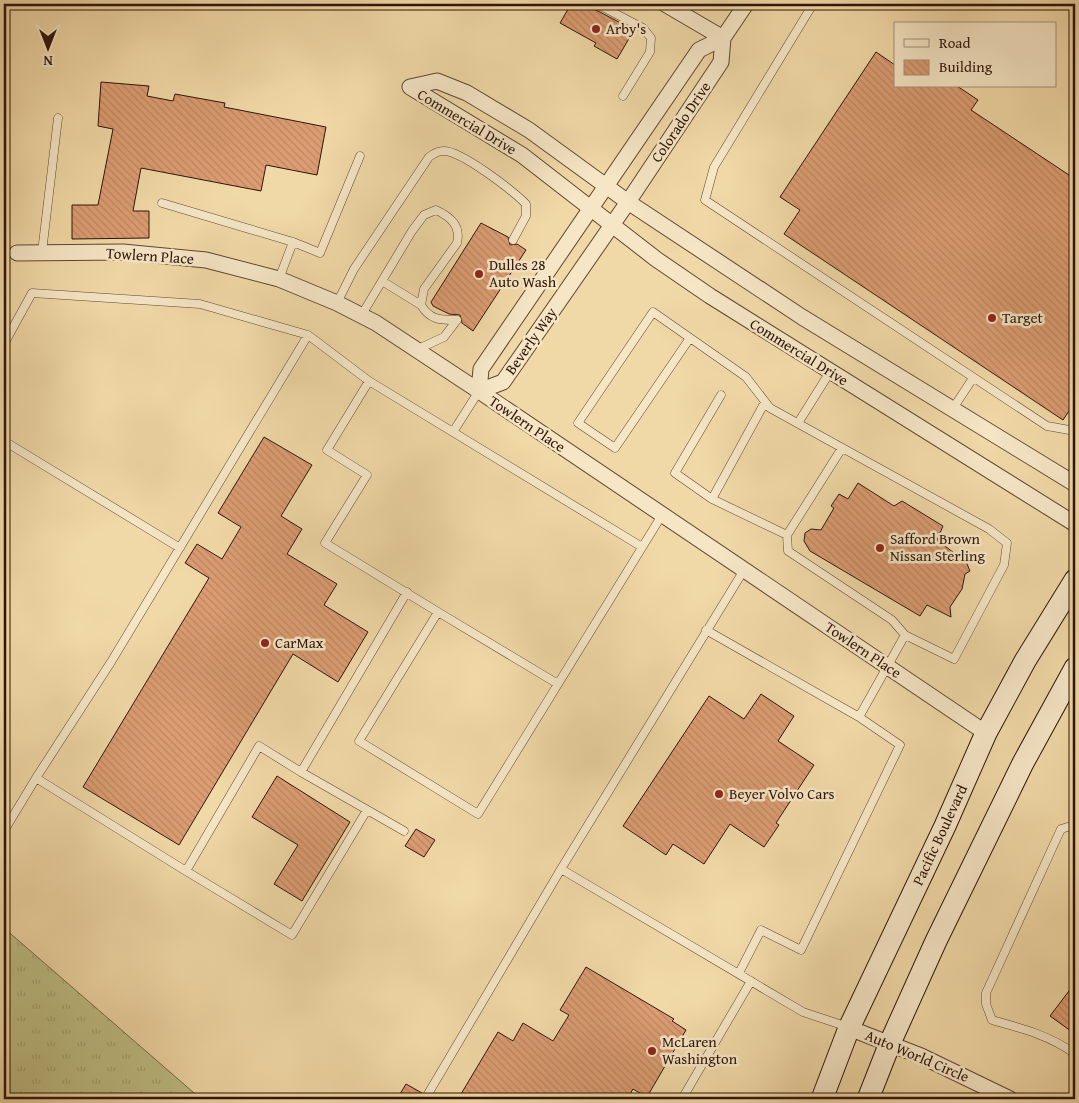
<svg xmlns="http://www.w3.org/2000/svg" width="1079" height="1103" font-family="'Gentium Book Plus',serif">
	<style>
		.grass { fill: url(#grass-tufts); stroke: #766a47 }
		.building { fill: url(#building-back-hatch); stroke: #2e150a }
		.lines { fill: none; stroke-linecap: round; stroke-linejoin: round }
		.lane-casing { stroke: #5f4631; stroke-width: 9 }
		.street-casing { stroke: #5f4631; stroke-width: 17 }
		.secondary-casing { stroke: #2e150a; stroke-width: 23 }
		.lane { stroke: #f6e6c6; stroke-width: 8 }
		.street { stroke: #f6e6c6; stroke-width: 15 }
		.secondary { stroke: #f6e6c6; stroke-width: 21 }
		.poi-dot { fill: #8f2418; stroke: #f6e6c6; stroke-width: 2 }
		.labels { text-anchor: middle; stroke-width: 5; stroke-linejoin: round; paint-order: stroke }
		.poi-label { font-size: 15px; fill: #2e150a; stroke: #f6e6c6; text-anchor: start }
		.street-label { font-size: 15px; fill: #2e150a; stroke: #f6e6c6 }
	</style>
	<defs>
		<pattern id="grass-tufts" width="24" height="20" patternUnits="userSpaceOnUse" patternTransform="scale(1.25)"><rect width="24" height="20" fill="#bebe84"/><path d="M3 7l-1-3M5 7V3M7 7l1-3M15 17l-1-3M17 17v-4M19 17l1-3" fill="none" stroke="#a4a271"/></pattern>
		<pattern id="building-back-hatch" width="6" height="6" patternUnits="userSpaceOnUse" patternTransform="scale(1.25)"><rect width="6" height="6" fill="#dc9d73"/><path d="M-1 5l2 2M0 0l6 6M5-1l2 2" fill="none" stroke="#bd8662"/></pattern>
	</defs>
	<rect width="100%" height="100%" fill="#f1d9a7"/>
	<filter id="stains"><feTurbulence type="fractalNoise" baseFrequency=".004" numOctaves="4"/><feColorMatrix values="0 0 0 0 .2 0 0 0 0 .09 0 0 0 0 .02 0 0 0 .5 -.17"/></filter>
	<radialGradient id="worn" r=".72"><stop offset=".6" stop-color="#630" stop-opacity="0"/><stop offset="1" stop-color="#630" stop-opacity=".3"/></radialGradient>
	<path class="grass" d="M4 928 201 1099H9L4 1096Z"/>
	<path class="building" d="M571 4H591L594 9 634 30 617 59 594 46 596 43 560 23Z
		M876 52 895 65V86H957L978 100 971 110 1075 179V402L1063 420 784 234 800 210 780 197Z
		M101 82 149 86 147 96 173 101 175 94 225 103 224 107 326 127 317 175 266 165 261 191 141 168 133 211H149V238L72 239V205H98L113 129 98 126Z
		M481 223 508 237 510 245 517 244 526 250 473 331 462 323 460 315 449 314 433 306 431 302Z
		M264 437 312 465 281 516 302 529 287 554 337 584 324 605 368 632 338 682 293 654 179 845 83 787 209 578 185 563 197 544 222 559 241 527 218 513Z
		M858 483 894 506 902 501 943 526 937 540 962 559 964 557 970 571 965 574 962 589 950 607 951 617 927 605 920 616 810 551 804 541 805 533 811 529 821 530 834 508 831 506 839 494 848 499Z
		M761 694 794 716 778 741 814 765 776 823 779 825 764 847 730 824 704 864 673 844 666 855 623 826 709 696 744 719Z
		M277 776 350 822 302 901 274 884 298 845 252 817Z
		M416 829 435 840 424 857 405 846Z
		M586 967 674 1019 672 1021 686 1030 647 1097 633 1089 627 1099H470L461 1094 498 1032 513 1041 523 1023 553 1041 569 1015 560 1010Z
		M1075 983V1034L1050 1016Z
		M406 1084 422 1093 419 1099H397Z"/>
	<g class="lines">
		<g class="lane-casing">
			<path id="lane" d="M597 4 643 28 651 38 650 52 623 96
				M813 4 714 167 705 200 1047 426 1075 431
				M162 203 293 242
				M42 252 58 118
				M279 279 293 242 320 253 360 156
				M382 281 421 305
				M337 303 354 269 429 157C433 154 437 151 443 151 461 150 513 191 526 204V216L513 240
				M361 316 412 231 424 215 436 210C451 217 461 226 457 243L424 289 421 305C430 320 440 320 457 320
				M690 338 615 448 578 423 653 312 746 377 770 408 989 529 1007 543 1004 565 954 659 905 635 859 717
				M4 344 32 293 200 304 308 335 369 381
				M416 350 444 337 457 320
				M765 402 712 499 787 535 788 551 892 620 905 635
				M952 410 973 378
				M798 423 830 372
				M453 432 479 391
				M4 441 180 548
				M712 499 675 473 721 395
				M787 535 842 448
				M642 547 369 381 327 450 367 475 325 543 438 612 359 741 478 814 662 515
				M438 612 558 684
				M706 630 859 717 900 745 801 950 761 930 739 973
				M301 772 259 746 186 871 292 935 367 810
				M36 778 111 662 308 335
				M1075 827 1071 826 1061 829 986 993V1004L992 1020C1021 1028 1051 1036 1075 1054
				M4 831 36 778 186 871
				M404 831 301 772 407 592
				M561 869 744 570
				M425 1099 561 869 803 1012 848 1027
				M682 1099 751 981"/>
		</g>
		<g class="street-casing">
			<path id="street" d="M665 4 723 38
				M723 38 699 50 481 369 479 391 503 382 628 202 721 62 723 38 746 4
				M410 87 522 155 656 259 710 296 1075 524
				M410 87 437 81 467 93 529 130 628 202 802 317 1075 484
				M17 253 123 252 206 260 279 279 337 303 376 323 479 391 986 733
				M849 1028 921 1056 1010 1099"/>
		</g>
		<g class="secondary-casing">
			<path id="secondary" d="M822 1099 849 1028 945 826 986 733 1025 661 1075 580
				M868 1099 890 1043 936 941 1023 763 1075 668"/>
		</g>
		<use href="#lane" class="lane"/>
		<use href="#street" class="street"/>
		<use href="#secondary" class="secondary"/>
	</g>
	<g class="poi-dot">
		<circle cx="596" cy="29" r="5"/>
		<circle cx="479" cy="274" r="5"/>
		<circle cx="992" cy="318" r="5"/>
		<circle cx="880" cy="548" r="5"/>
		<circle cx="265" cy="643" r="5"/>
		<circle cx="719" cy="794" r="5"/>
		<circle cx="652" cy="1051" r="5"/>
	</g>
	<g class="labels">
		<g class="poi-label">
			<text x="606" y="34">Arby's</text>
			<text x="489" y="270">Dulles 28<tspan x="489" dy="17">Auto Wash</tspan></text>
			<text x="1002" y="323">Target</text>
			<text x="890" y="544">Safford Brown<tspan x="890" dy="17">Nissan Sterling</tspan></text>
			<text x="275" y="648">CarMax</text>
			<text x="729" y="799">Beyer Volvo Cars</text>
			<text x="662" y="1047">McLaren<tspan x="662" dy="17">Washington</tspan></text>
		</g>
		<g class="street-label">
			<text transform="translate(467 122) rotate(31)" y="5">Commercial Drive</text>
			<text transform="translate(681 122) rotate(-56)" y="5">Colorado Drive</text>
			<text transform="translate(150 256) rotate(4)" y="5">Towlern Place</text>
			<text transform="translate(531 341) rotate(-55)" y="5">Beverly Way</text>
			<text transform="translate(799 352) rotate(32)" y="5">Commercial Drive</text>
			<text transform="translate(527 424) rotate(34)" y="5">Towlern Place</text>
			<text transform="translate(863 650) rotate(34)" y="5">Towlern Place</text>
			<text transform="translate(940 835) rotate(-65)" y="5">Pacific Boulevard</text>
			<text transform="translate(917 1056) rotate(23)" y="5">Auto World Circle</text>
		</g>
	</g>
	<rect width="1079" height="1103" fill="none" stroke="#f1d9a7" stroke-width="20"/>
	<rect x="5" y="5" width="1069" height="1093" fill="none" stroke="#2e150a" stroke-width="2.5"/>
	<rect x="10" y="10" width="1059" height="1083" fill="none" stroke="#2e150a"/>
	<rect x="894" y="22" width="162" height="65" fill="#f6e6c6" stroke="#a6927b"/>
	<rect x="904" y="39" width="25" height="8" fill="#f6e6c6" stroke="#a6927b"/>
	<text x="939" y="48" font-size="15" fill="#2e150a">Road</text>
	<rect x="904" y="60" width="25" height="15" fill="url(#building-back-hatch)" stroke="#a6927b"/>
	<text x="939" y="72" font-size="15" fill="#2e150a">Building</text>
	<g transform="translate(48 48) rotate(180)" stroke="#f6e6c6" stroke-width="4" paint-order="stroke">
	<path d="M0-4L9 19L0 12L-9 19Z" fill="#2e150a"/>
	<text y="-8" font-size="14" font-weight="bold" text-anchor="middle" fill="#2e150a">N</text>
	</g>
	<rect width="100%" height="100%" filter="url(#stains)"/>
	<rect width="100%" height="100%" fill="url(#worn)"/>
</svg>
